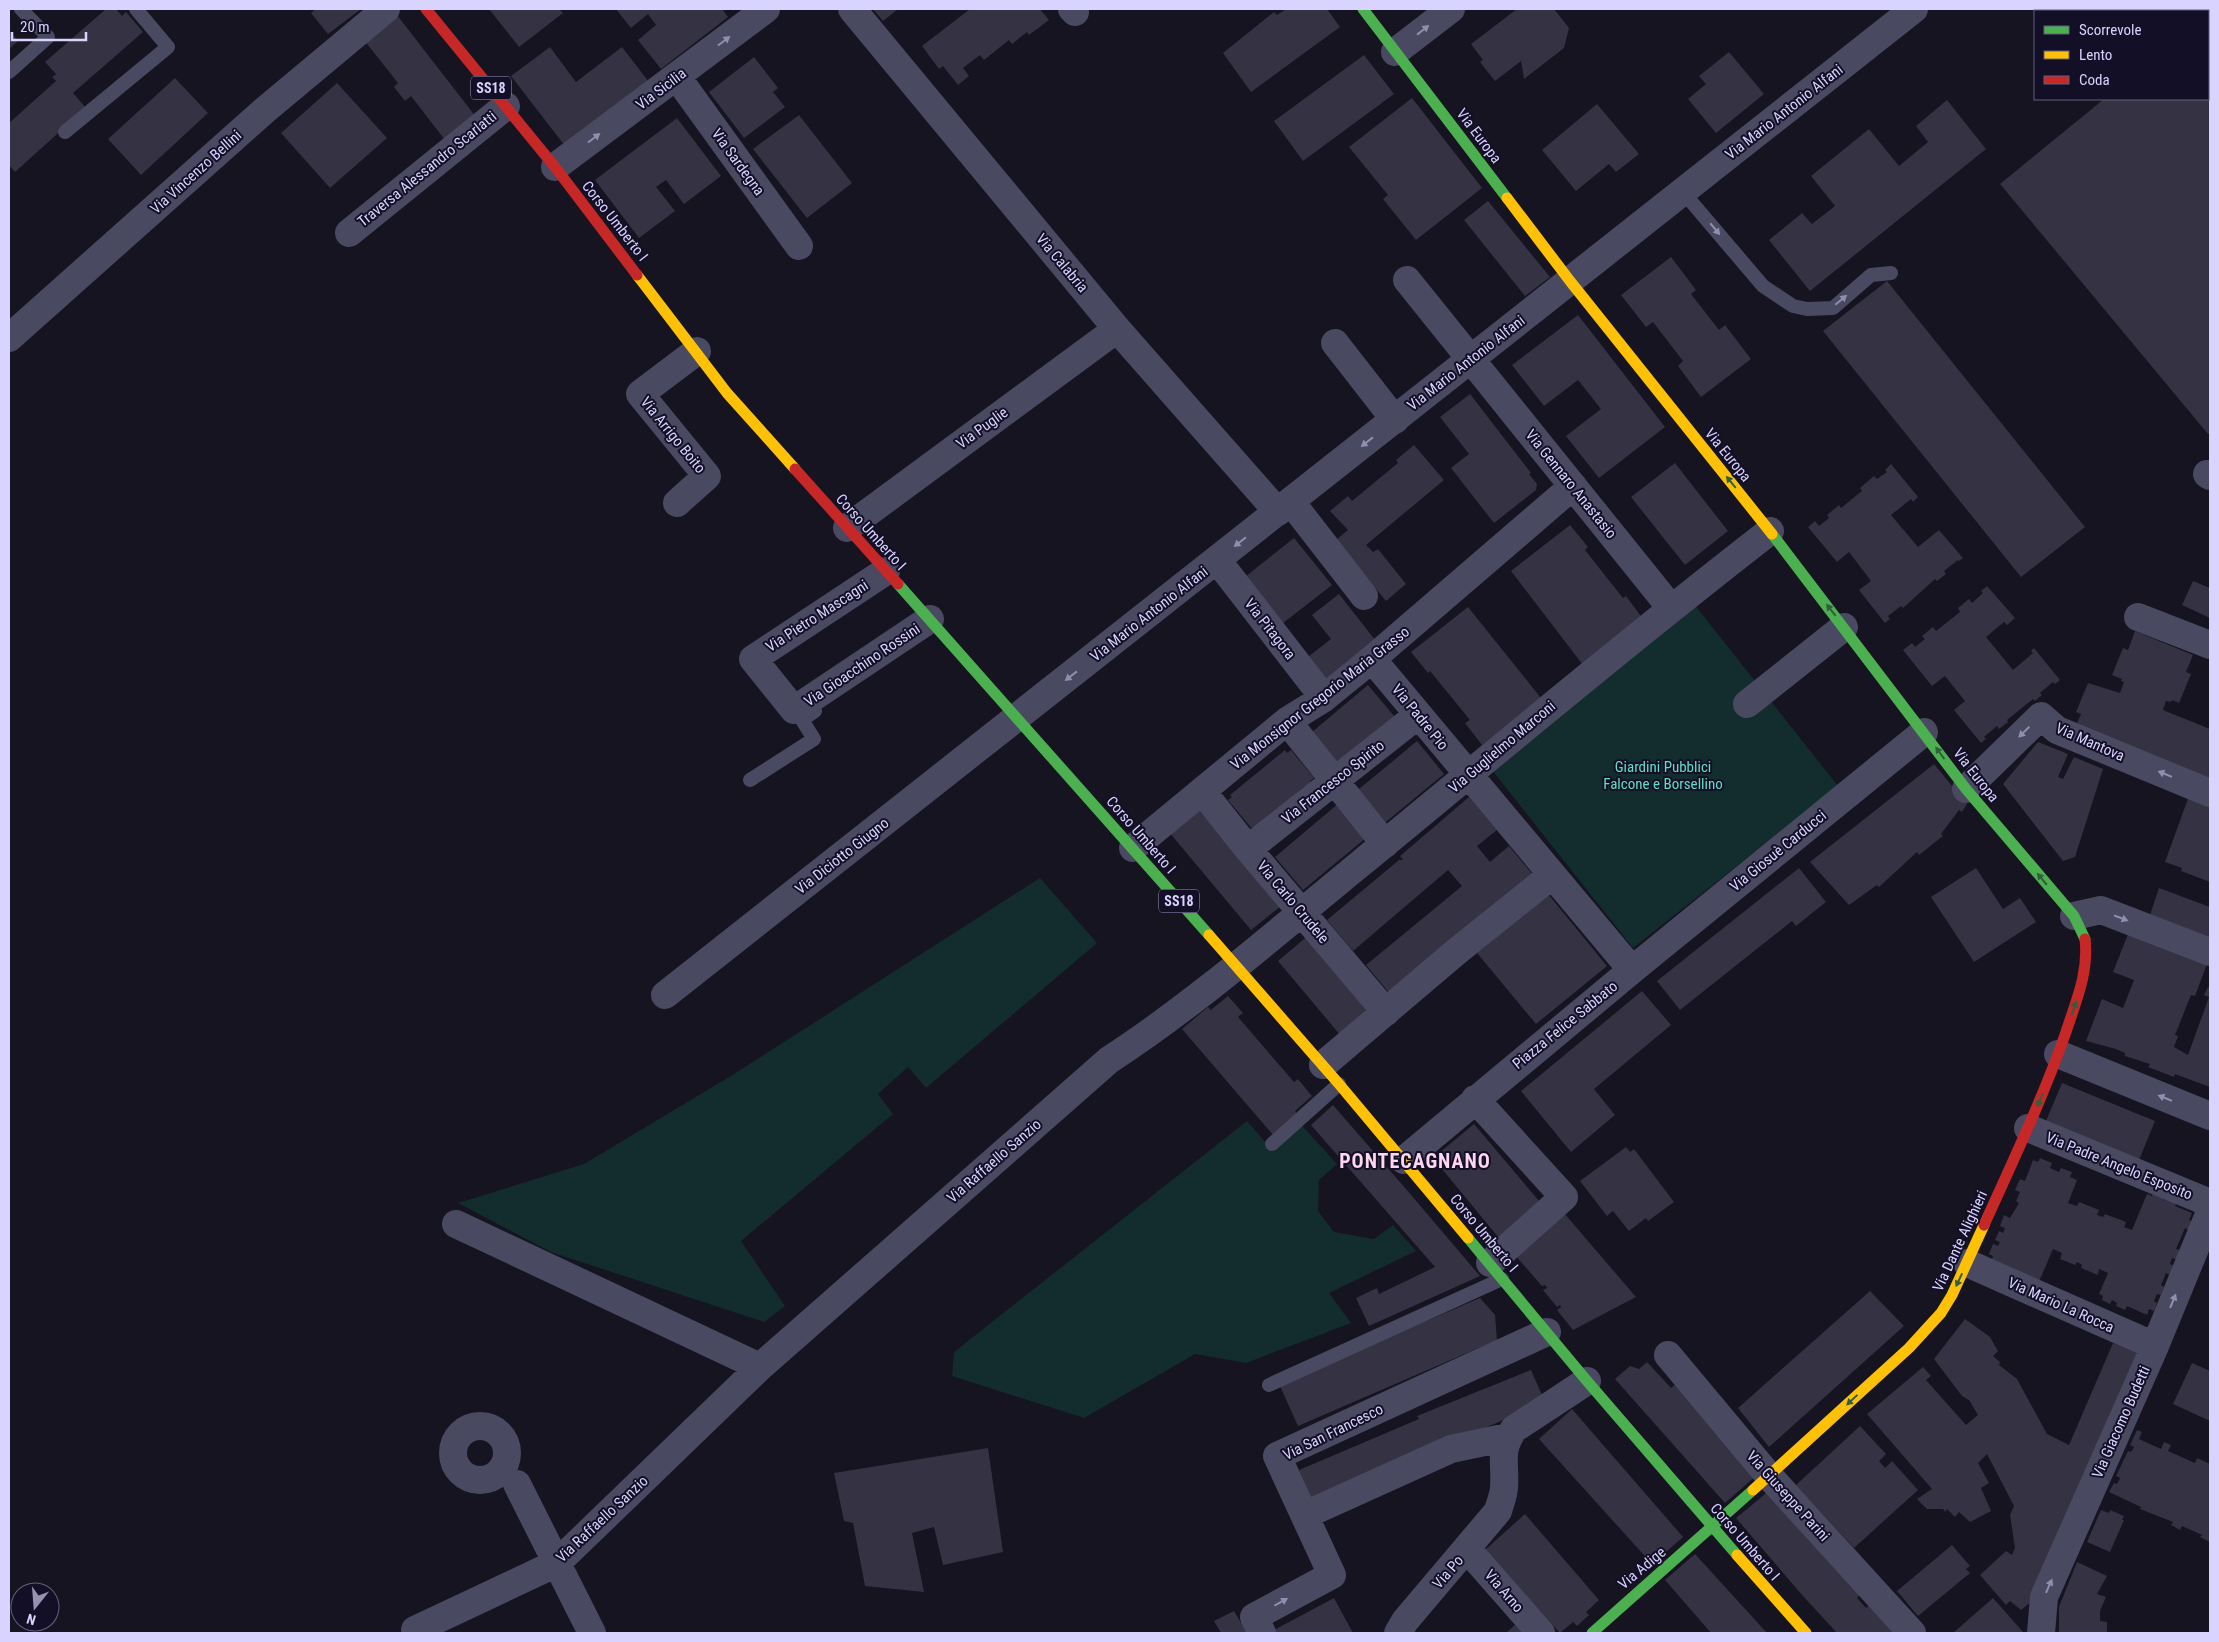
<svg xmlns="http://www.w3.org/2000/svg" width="2219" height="1642" font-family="'Roboto Condensed',sans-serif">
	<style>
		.green { fill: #132c2d }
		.building { fill: #343243 }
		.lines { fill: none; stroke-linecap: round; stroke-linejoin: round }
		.lane { stroke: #4a4962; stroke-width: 14 }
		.street { stroke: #4a4962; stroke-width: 28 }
		.fast { stroke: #4caf50; stroke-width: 11 }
		.slow { stroke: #ffc107; stroke-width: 11 }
		.jam { stroke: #c62828; stroke-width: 11 }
		.oneway { fill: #928eb0 }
		.oneway2 { fill: #305f3b }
		.labels { text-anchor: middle; stroke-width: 4; stroke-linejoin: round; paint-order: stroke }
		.shield { fill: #130f26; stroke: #9e99be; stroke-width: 1 }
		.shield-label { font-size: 14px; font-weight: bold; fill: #d9d4ff }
		.street-label { font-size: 15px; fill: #d9d4ff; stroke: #130f26 }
		.park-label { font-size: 15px; fill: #5fe0c0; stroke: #130f26 }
		.district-label { font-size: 20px; font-weight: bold; letter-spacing: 1px; fill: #ffd6f0; stroke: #130f26 }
	</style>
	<rect width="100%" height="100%" fill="#161421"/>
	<path class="green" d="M1694 604 1838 786 1633 948 1488 765Z
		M1040 878 1097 943 926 1088 908 1067 878 1094 893 1114 741 1241 785 1306 764 1322 551 1252 458 1203 584 1164 734 1074Z
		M1295 1118 1337 1164 1319 1180 1318 1211 1334 1232 1374 1239 1393 1225 1416 1251 1329 1293 1351 1323 1246 1363 1195 1354 1084 1418 952 1376 954 1352 1247 1121 1266 1143Z"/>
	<path class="building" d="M106 9H116L122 16 126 12 143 32 73 93 86 108 15 172 9 165V123L56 81 52 77 56 74 45 62Z
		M316 9H361L328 34 311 13Z
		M489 9H559L563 13 519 47Z
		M616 9H722L728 17 661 69 638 40 656 25 648 14 631 28Z
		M873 9H898L883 21Z
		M970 9H1040L1049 20 1029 35 1027 32 1012 44 1009 40 984 60 980 55 963 68 969 76 958 85 943 66 939 69 922 46Z
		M1286 9H1327L1340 27 1251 92 1223 53 1274 12 1277 15Z
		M1517 9H1554L1569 28 1564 48 1524 79 1521 61 1495 81 1480 62 1483 60 1471 44Z
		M2210 10V432L2208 434 2000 184 2104 99H2208V12Z
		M397 15 476 117 445 140 411 96 405 101 394 87 398 83 364 40Z
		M9 30 18 41 9 49Z
		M550 47 576 82 622 47 649 82 565 146 511 76Z
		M1729 52 1764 94 1716 133 1688 99 1706 84 1699 76Z
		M1364 55 1394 94 1303 161 1274 121Z
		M754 57 778 88 773 92 785 107 744 138 709 92Z
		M175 78 208 113 141 175 108 139Z
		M337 83 387 138 330 188 281 133Z
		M1412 98 1482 188 1416 240 1383 199 1388 195 1349 147Z
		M1947 100 1986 149 1810 291 1769 240 1802 213 1812 224 1835 206 1811 176 1869 129 1899 166 1928 142 1916 126Z
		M1597 104 1639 154 1616 172 1609 164 1576 191 1542 150Z
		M799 115 852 183 807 218 753 149Z
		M677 118 721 176 684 204 666 180 656 187 675 211 639 238 595 180Z
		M1488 201 1550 277 1525 296 1464 220Z
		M1671 257 1696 290 1691 294 1719 330 1725 325 1751 359 1701 397 1678 366 1683 361 1653 322 1646 327 1621 295Z
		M1887 281 2085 527 2021 577 1823 331Z
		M1578 315 1665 427 1599 478 1566 436 1601 409 1578 380 1544 406 1512 365Z
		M1470 394 1531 473 1529 474 1537 484 1536 490 1494 523 1451 468 1469 454 1440 417Z
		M1414 445 1444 480 1366 545 1373 552 1378 549 1406 584 1386 601 1336 540 1348 530 1330 511 1348 496 1352 501 1398 463 1396 460Z
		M1675 463 1728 531 1685 565 1631 497Z
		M1891 464 1918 497 1913 502 1911 499 1891 515 1918 547 1939 530 1963 558 1959 561 1958 560 1944 571 1946 574 1937 581 1935 579 1903 608 1901 606 1888 616 1890 619 1885 623 1859 590 1871 581 1849 552 1837 562 1808 527 1815 521 1819 526 1829 518 1827 515 1839 505 1841 508 1862 491 1860 488 1874 476 1877 479 1887 472 1885 470Z
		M1570 525 1588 547 1585 550 1623 598 1626 596 1643 619 1583 665 1511 571Z
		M1294 538 1332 585 1278 627 1241 580Z
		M2193 581 2210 588V618L2182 605Z
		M1987 586 2015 618 2007 625 2004 622 1986 637 2013 670 2033 653 2031 651 2034 648 2060 680 2055 684 2053 682 2040 693 2042 695 2035 701 2033 699 2007 720 2008 722 1999 729 1997 726 1984 737 1986 739 1981 743 1954 710 1965 701 1945 676 1932 686 1903 650 1912 643 1915 647 1925 639 1922 636 1933 627 1936 631 1960 612 1958 608 1969 599 1972 603 1983 593 1981 591Z
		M1339 594 1379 645 1325 687 1304 660 1331 639 1312 615Z
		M1468 607 1541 698 1482 745 1465 723 1470 720 1430 671 1428 673 1411 652Z
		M2135 631 2193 655 2186 672 2191 674 2179 703 2172 700 2171 702 2166 701 2163 710 2210 729V784L2075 728 2081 714 2076 712 2088 683 2120 693 2124 682 2121 681 2122 679 2112 675 2123 648 2128 650Z
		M1368 685 1395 717 1333 769 1306 737Z
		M1417 741 1444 774 1381 826 1353 794Z
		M2038 742 2068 754 2058 777 2063 779 2074 757 2103 769 2075 857 2063 861 2003 784Z
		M1285 750 1287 753 1291 750 1314 778 1310 781 1311 783 1307 787 1305 786 1253 830 1228 800 1232 797 1230 795Z
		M1934 764 1967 804 1962 812 1959 810 1941 834 1943 836 1919 855 1917 852 1879 887 1877 885 1849 905 1810 862Z
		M2189 796 2210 804V882L2181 871 2182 868 2165 862Z
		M1469 797 1497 830 1477 846 1490 862 1509 846 1534 876 1391 995 1366 965 1462 886 1448 870 1353 951 1327 920 1399 860H1403L1400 856Z
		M1203 803 1286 902 1251 930 1169 832Z
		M1339 803 1367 837 1303 890 1275 857Z
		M1799 868 1826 902 1796 926 1792 921 1680 1010 1657 981Z
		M1976 868 2003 909 2020 898 2036 922 1974 962 1931 897Z
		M2159 888 2210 907V944L2148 921Z
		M1548 894 1607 966 1536 1024 1477 953Z
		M2130 929 2208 961 2195 996 2191 995 2175 1035 2178 1036 2174 1047 2188 1055 2209 997 2204 995 2208 987 2210 988V1087L2175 1074 2174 1077 2148 1067 2150 1064 2125 1056V1053L2116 1049 2086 1041 2102 999 2123 1008 2134 980 2113 972Z
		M1310 934 1373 1009 1341 1036 1278 961Z
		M1642 991 1671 1025 1594 1089 1615 1115 1571 1152 1521 1091Z
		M1228 996 1243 1013 1238 1017 1294 1082 1298 1079 1312 1096 1295 1111 1297 1114 1273 1135 1182 1029 1208 1007 1211 1010Z
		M2062 1083 2155 1121 2139 1160 2046 1121Z
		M1333 1105 1406 1189 1480 1276 1369 1326 1356 1298 1377 1288 1379 1294 1435 1267 1311 1125Z
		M1474 1124 1545 1208 1503 1243 1433 1158Z
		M1626 1147 1630 1152 1634 1149 1674 1202 1648 1221 1646 1218 1629 1231 1613 1211 1607 1216 1580 1181Z
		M2040 1158 2052 1163 2050 1168 2059 1172 2061 1168 2072 1172 2070 1177 2077 1180 2068 1203 2077 1206 2079 1202 2099 1210 2097 1215 2103 1217 2105 1214 2126 1222 2124 1227 2132 1230 2147 1194 2152 1196 2153 1193 2164 1197V1201L2166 1197 2177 1202 2175 1206 2192 1213 2189 1220 2192 1221 2188 1230 2185 1228 2176 1249 2181 1250 2177 1260 2172 1258 2170 1264 2174 1266 2170 1275 2166 1273 2161 1285 2164 1287 2161 1295 2157 1294 2154 1301 2157 1303 2154 1311 2149 1309 2147 1315 2127 1306 2125 1310 2116 1306 2117 1303 2112 1300 2110 1304 2102 1300 2103 1296 2099 1294 2108 1273 2099 1269 2098 1275 2081 1268 2082 1265 2077 1262 2075 1265 2060 1259 2062 1253 2053 1249 2038 1284 1990 1264 1993 1256 1989 1254 1993 1244 1998 1246 2000 1242 1995 1240 1999 1231 2003 1233 2005 1228 2000 1226 2004 1215 2010 1218 2019 1203 2016 1201 2020 1192 2015 1190 2020 1179 2025 1181 2033 1160 2038 1162Z
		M1564 1213 1636 1297 1573 1330 1557 1310 1561 1307 1560 1305 1557 1307 1543 1290 1547 1288 1545 1285 1542 1286 1515 1255Z
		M1870 1291 1904 1326 1769 1447 1738 1408Z
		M1480 1298 1495 1315 1497 1340 1298 1426 1279 1384Z
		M1965 1319 1990 1337 1998 1351 1993 1356 2000 1362 1999 1365 2017 1379 2047 1434 2069 1445 2113 1343 2144 1356 2037 1597 2021 1610 2010 1601 2006 1605 1980 1575 2006 1551 2012 1555 2015 1548 2010 1515 2014 1506 1987 1454 1978 1463 1989 1483 1981 1488 1991 1511 1970 1522 1959 1512 1955 1517 1947 1509 1945 1512 1943 1509H1927L1917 1499 1932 1489 1867 1414 1923 1367 1931 1376 1926 1380 1966 1425 1978 1415 1969 1400 1962 1396 1934 1359Z
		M1647 1362 1671 1388 1677 1383 1758 1474 1725 1503 1615 1379 1630 1366 1639 1369Z
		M2192 1363 2210 1371V1421L2173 1404Z
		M1531 1370 1545 1402 1313 1502 1299 1470 1419 1419 1417 1416Z
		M1572 1409 1683 1537 1652 1564 1539 1439Z
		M1860 1426 1886 1454 1879 1461 1885 1468 1892 1461 1918 1490 1854 1548 1796 1485Z
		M2137 1430 2142 1432 2139 1439 2161 1449 2164 1442 2171 1445 2168 1451 2195 1463 2197 1458 2210 1464V1542L2200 1537 2202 1535 2182 1526 2180 1530 2171 1525 2173 1522 2140 1509 2141 1507 2109 1492 2114 1483 2117 1484 2120 1478 2116 1476 2128 1451 2131 1452 2134 1447 2130 1445Z
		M988 1448 1003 1552 943 1565 934 1527 912 1533 924 1592 865 1586 853 1523 844 1521 834 1473Z
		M1770 1490 1860 1594 1857 1598 1866 1608 1873 1602 1902 1633H1837L1803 1596 1736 1518Z
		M2101 1510 2109 1513 2110 1510 2124 1516 2122 1520H2124L2110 1552 2087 1542Z
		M1525 1514 1599 1600 1586 1612 1589 1615 1577 1626 1573 1622 1560 1633 1485 1550Z
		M1952 1545 1970 1566 1966 1569 1970 1573 1918 1616 1897 1591Z
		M1695 1554 1767 1633H1711L1665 1580Z
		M2077 1562 2107 1576 2097 1594 2106 1597 2100 1611V1621L2107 1622V1633H2059V1607Z
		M1334 1598 1353 1633H1276L1274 1630Z
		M1993 1598 2024 1633H1953Z
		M1234 1611 1241 1623 1246 1621 1253 1633H1221L1214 1621Z
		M1517 1623 1526 1633H1506Z"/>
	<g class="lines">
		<path class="lane" d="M9 72 48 37 21 9
			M65 132 168 47 136 9
			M1683 192 1763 286 1793 306 1807 309 1833 308 1871 275 1891 273
			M750 780 814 739 802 720 815 711
			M1272 1144 1339 1084
			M1269 1385 1502 1279"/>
		<path class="street" d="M852 9 1117 329 1278 512
			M1072 9 1075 12
			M1395 52 1451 9
			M677 77 799 246
			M555 167 766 9
			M349 233 506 106
			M1407 280 1671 608
			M9 338 265 110 386 9
			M1335 343 1395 420
			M2207 474 2210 476
			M1291 502 1364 596
			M677 503 707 476 640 394 697 351
			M847 528 1117 329
			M1217 560 1324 698
			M886 571 753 659 794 710 930 619
			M2138 617 2210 645
			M1372 659 1632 970 1404 1160
			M1747 704 1844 627
			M1287 721 1385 844
			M1966 789 2041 716 2057 730 2210 793
			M1202 791 1248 849 1386 1012
			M1133 848 1287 721 1324 698 1372 659 1573 486
			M1248 849 1418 715
			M2074 916 2101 910 2210 952
			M1632 970 1924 732
			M665 995 1914 9
			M2058 1054 2210 1116
			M1323 1065 1456 952 1552 875
			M1475 1099 1564 1197 1490 1263
			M2028 1128 2210 1203
			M456 1224 760 1367 1109 1060C1198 1002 1278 931 1360 864 1496 752 1631 639 1770 531
			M1967 1263 2155 1346
			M1668 1355 1769 1476 1912 1633
			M453 1453a27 27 0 1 1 54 0a27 27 0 1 1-54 0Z
			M517 1484 592 1633
			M1305 1515 1451 1449 1508 1437
			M1467 1549 1541 1633
			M415 1630 557 1563 760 1367
			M1262 1633 1254 1617 1332 1575 1277 1456 1547 1332
			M1398 1633 1405 1621 1498 1511C1500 1503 1504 1495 1504 1487 1506 1463 1498 1452 1514 1429L1587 1381
			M2041 1633 2044 1597 2155 1346 2210 1212"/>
		<path class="fast" d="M1363 9 1507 198
			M1772 534 1966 789 2074 916 2085 939
			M898 584 1209 935
			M1468 1238 1587 1381 1737 1555
			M1592 1633 1753 1490"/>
		<path class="slow" d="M1507 198 1570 281 1772 534
			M637 275 727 393 795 469
			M1209 935 1339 1084 1468 1238
			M1753 1490 1909 1348 1941 1313 1952 1295 1984 1225
			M1737 1555 1806 1633"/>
		<path class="jam" d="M426 9 555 167 637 275
			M795 469 898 584
			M1984 1225C2013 1161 2043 1098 2066 1032 2076 1001 2089 972 2085 939"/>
	</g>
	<defs><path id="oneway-solid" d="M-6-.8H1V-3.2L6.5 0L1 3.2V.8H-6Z" transform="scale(1.25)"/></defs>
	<g class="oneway">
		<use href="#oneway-solid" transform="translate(1423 30) rotate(-38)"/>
		<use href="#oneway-solid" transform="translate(724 41) rotate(-37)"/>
		<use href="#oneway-solid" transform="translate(594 138) rotate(-37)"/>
		<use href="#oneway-solid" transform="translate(1715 229) rotate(50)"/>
		<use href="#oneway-solid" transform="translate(1841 300) rotate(-40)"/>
		<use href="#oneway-solid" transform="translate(1367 442) rotate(142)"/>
		<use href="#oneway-solid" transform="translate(1240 542) rotate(142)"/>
		<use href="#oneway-solid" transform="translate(1071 676) rotate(142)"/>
		<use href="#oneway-solid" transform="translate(2024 732) rotate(136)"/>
		<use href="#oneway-solid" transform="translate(2165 774) rotate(-158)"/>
		<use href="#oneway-solid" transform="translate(2121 918) rotate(21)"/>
		<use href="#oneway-solid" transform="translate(2165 1098) rotate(-158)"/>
		<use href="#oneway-solid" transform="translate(2173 1301) rotate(-68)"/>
		<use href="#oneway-solid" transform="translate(2049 1586) rotate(-66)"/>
		<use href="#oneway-solid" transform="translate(1281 1602) rotate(-29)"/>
	</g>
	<g class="oneway2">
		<use href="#oneway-solid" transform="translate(1731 482) rotate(-129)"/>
		<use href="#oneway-solid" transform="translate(1831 610) rotate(-128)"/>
		<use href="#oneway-solid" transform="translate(1940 753) rotate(-126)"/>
		<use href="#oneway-solid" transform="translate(2042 879) rotate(-130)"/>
		<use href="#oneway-solid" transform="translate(2074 1008) rotate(-71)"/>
		<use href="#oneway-solid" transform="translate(2040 1100) rotate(112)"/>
		<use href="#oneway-solid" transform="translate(1959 1280) rotate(115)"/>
		<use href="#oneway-solid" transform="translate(1852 1400) rotate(137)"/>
	</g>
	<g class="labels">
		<g class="shield">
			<rect x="471" y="76.5" width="40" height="23" rx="4"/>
			<rect x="1159" y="889.5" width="40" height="23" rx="4"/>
		</g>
		<g class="shield-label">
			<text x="491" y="93">SS18</text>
			<text x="1179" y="906">SS18</text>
		</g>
		<g class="street-label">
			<text transform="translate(661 89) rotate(-37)" y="5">Via Sicilia</text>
			<text transform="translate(1784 112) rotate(-38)" y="5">Via Mario Antonio Alfani</text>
			<text transform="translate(1479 136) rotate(53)" y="5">Via Europa</text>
			<text transform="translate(738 162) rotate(54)" y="5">Via Sardegna</text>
			<text transform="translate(427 169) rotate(-39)" y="5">Traversa Alessandro Scarlatti</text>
			<text transform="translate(196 172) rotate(-42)" y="5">Via Vincenzo Bellini</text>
			<text transform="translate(615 221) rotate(52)" y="5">Corso Umberto I</text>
			<text transform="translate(1062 263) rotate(50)" y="5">Via Calabria</text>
			<text transform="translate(1466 363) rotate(-38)" y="5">Via Mario Antonio Alfani</text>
			<text transform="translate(982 428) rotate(-36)" y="5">Via Puglie</text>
			<text transform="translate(673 435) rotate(51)" y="5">Via Arrigo Boito</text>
			<text transform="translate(1728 455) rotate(51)" y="5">Via Europa</text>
			<text transform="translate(1571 484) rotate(51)" y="5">Via Gennaro Anastasio</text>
			<text transform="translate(871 532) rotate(48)" y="5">Corso Umberto I</text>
			<text transform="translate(1149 614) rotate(-38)" y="5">Via Mario Antonio Alfani</text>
			<text transform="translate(817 616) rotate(-33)" y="5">Via Pietro Mascagni</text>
			<text transform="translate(1270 629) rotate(52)" y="5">Via Pitagora</text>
			<text transform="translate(862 665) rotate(-34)" y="5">Via Gioacchino Rossini</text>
			<text transform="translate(1320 698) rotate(-38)" y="5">Via Monsignor Gregorio Maria Grasso</text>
			<text transform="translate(1420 717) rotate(51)" y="5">Via Padre Pio</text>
			<text transform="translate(2090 742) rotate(24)" y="5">Via Mantova</text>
			<text transform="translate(1502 747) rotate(-40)" y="5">Via Guglielmo Marconi</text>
			<text transform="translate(1976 775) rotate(52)" y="5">Via Europa</text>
			<text transform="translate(1333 782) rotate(-38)" y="5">Via Francesco Spirito</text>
			<text transform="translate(1141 835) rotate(49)" y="5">Corso Umberto I</text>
			<text transform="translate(1778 851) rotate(-39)" y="5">Via Giosuè Carducci</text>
			<text transform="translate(842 856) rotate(-38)" y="5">Via Diciotto Giugno</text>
			<text transform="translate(1293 902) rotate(50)" y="5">Via Carlo Crudele</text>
			<text transform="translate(1565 1025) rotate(-39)" y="5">Piazza Felice Sabbato</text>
			<text transform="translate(994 1161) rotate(-41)" y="5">Via Raffaello Sanzio</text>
			<text transform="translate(2119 1166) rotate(22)" y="5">Via Padre Angelo Esposito</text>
			<text transform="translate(1484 1233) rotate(50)" y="5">Corso Umberto I</text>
			<text transform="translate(1960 1241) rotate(-65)" y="5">Via Dante Alighieri</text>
			<text transform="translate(2061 1305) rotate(24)" y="5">Via Mario La Rocca</text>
			<text transform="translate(2121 1422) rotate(-66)" y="5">Via Giacomo Budetti</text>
			<text transform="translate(1333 1432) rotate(-26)" y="5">Via San Francesco</text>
			<text transform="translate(1788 1496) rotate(48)" y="5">Via Giuseppe Parini</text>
			<text transform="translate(602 1519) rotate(-43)" y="5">Via Raffaello Sanzio</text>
			<text transform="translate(1745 1542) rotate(49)" y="5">Corso Umberto I</text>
			<text transform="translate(1642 1568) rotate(-40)" y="5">Via Adige</text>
			<text transform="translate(1448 1572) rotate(-49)" y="5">Via Po</text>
			<text transform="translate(1504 1591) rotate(49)" y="5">Via Arno</text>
		</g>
		<g class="park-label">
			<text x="1663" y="772">Giardini Pubblici<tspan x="1663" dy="17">Falcone e Borsellino</tspan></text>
		</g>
		<g class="district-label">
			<text x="1415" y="1168">PONTECAGNANO</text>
		</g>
	</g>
	<rect width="2219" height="1642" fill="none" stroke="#d9d4ff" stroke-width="20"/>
	<rect x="2034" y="10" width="175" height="90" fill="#130f26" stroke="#625e7d"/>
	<rect x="2044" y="26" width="25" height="8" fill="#4caf50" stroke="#625e7d"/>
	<text x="2079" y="35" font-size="15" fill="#d9d4ff">Scorrevole</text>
	<rect x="2044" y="51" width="25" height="8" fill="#ffc107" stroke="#625e7d"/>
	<text x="2079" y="60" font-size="15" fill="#d9d4ff">Lento</text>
	<rect x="2044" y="76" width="25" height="8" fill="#c62828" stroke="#625e7d"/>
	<text x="2079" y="85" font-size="15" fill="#d9d4ff">Coda</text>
	<g transform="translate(35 1607) rotate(197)"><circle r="24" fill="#130f26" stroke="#625e7d"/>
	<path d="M0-4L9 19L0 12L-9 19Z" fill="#9591b1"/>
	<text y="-8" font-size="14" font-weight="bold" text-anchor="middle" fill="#d9d4ff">N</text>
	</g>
	<path d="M12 32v8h74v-8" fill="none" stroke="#d9d4ff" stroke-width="2.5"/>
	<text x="20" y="32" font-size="15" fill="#d9d4ff" stroke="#130f26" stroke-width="4" paint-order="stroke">20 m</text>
</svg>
